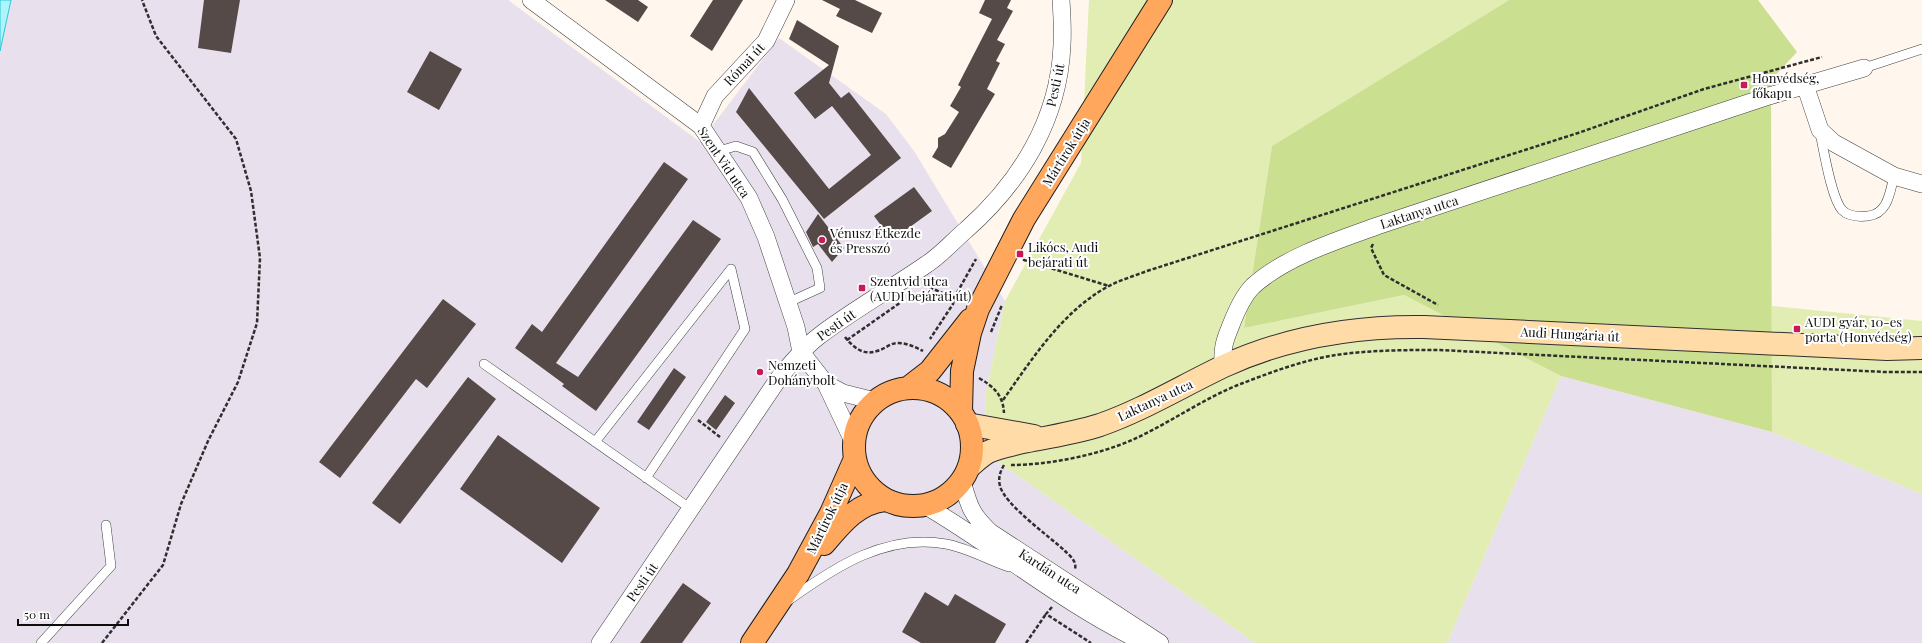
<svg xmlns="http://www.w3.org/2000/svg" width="1922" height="643" font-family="'Playfair Display',serif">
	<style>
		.industrial { fill: #e8e0ed }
		.green { fill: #e2edb3 }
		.forest { fill: #cbdf91 }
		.water { fill: #adf5fb; stroke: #2ec6d8 }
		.building { fill: #564a48 }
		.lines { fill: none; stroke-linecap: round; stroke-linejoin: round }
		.lane-casing { stroke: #404040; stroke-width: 10 }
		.street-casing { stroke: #404040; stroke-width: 18 }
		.secondary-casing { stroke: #2f2f2f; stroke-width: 24 }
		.primary-casing { stroke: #1e1e1e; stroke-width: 24 }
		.path { stroke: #2f2f2f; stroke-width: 2.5; stroke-dasharray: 4 2; stroke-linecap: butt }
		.lane { stroke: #fff; stroke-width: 9 }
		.street { stroke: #fff; stroke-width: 17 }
		.secondary { stroke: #ffdba8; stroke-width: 22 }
		.primary { stroke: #ffa75d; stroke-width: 22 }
		.poi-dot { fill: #c81a56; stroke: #fff; stroke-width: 1.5 }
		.labels { text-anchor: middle; stroke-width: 4; stroke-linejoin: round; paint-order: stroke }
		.street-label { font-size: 13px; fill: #0d0d0d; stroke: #fff }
		.poi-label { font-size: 13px; fill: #0d0d0d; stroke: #fff; text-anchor: start }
	</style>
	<rect width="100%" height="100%" fill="#fff6ed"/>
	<path class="industrial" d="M11 0H508L700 142 779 38 886 114 914 151 1005 301 985 398 989 452 1000 463 1255 643H0V51Z
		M1561 376 1772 432 1922 494V643H1447Z"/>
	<path class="green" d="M1089 0H1509L1272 146 1244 328 1404 295 1561 376 1447 643H1255L1000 463 989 452 985 398 1005 301 1081 163Z
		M1772 306 1922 321V494L1772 432Z"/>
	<path class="forest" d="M1509 0H1758L1797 52 1771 80 1772 432 1561 376 1404 295 1244 328 1272 146Z"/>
	<path class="water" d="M0 0H11L0 51Z"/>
	<path class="building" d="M204 0H240L231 53 198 48Z
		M605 0H638L648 7 638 22Z
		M713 0H743L712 51 690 36Z
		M822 0H855L882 13 872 33 836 16 840 9Z
		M985 0H1011L1007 8 1013 11 997 40 1005 44 996 61 1000 63 987 89 995 94 951 168 932 157 938 147V138L945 134 959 112 950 106 961 87 958 85 992 19 979 13Z
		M797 20 839 46 829 83 841 98 849 92 901 158 824 219 736 112 749 88 829 189 871 155 832 106 815 119 794 93 829 65 789 39Z
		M430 51 462 69 439 110 407 92Z
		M664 162 688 179 556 363 578 377 693 220 721 239 596 411 562 386 564 384 515 348 532 324 542 332Z
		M914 187 932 211 892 240 874 216Z
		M818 214 844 248 832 262 818 244 813 247 806 232Z
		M443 299 476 324 427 388 416 379 340 478 319 462Z
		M674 368 686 377 649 430 637 422Z
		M468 377 496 399 400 524 372 503Z
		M725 395 735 403 716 430 706 422Z
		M498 435 600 508 562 563 460 489Z
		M683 583 711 603 682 643H640Z
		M925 592 948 606 955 594 1006 624 995 643H921L902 632Z"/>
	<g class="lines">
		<g class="lane-casing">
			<path id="lane" d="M1864 68 1922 49
				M1820 133C1824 151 1831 197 1842 210 1849 217 1859 217 1868 216 1888 214 1890 192 1894 176
				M719 151 736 146 753 152 782 199 817 268 820 288 787 303
				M484 364 691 509
				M595 442 731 269 745 329 646 478
				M789 600C835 567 886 533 946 544 968 548 988 560 1009 567
				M41 643 111 566 106 525"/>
		</g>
		<g class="street-casing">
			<path id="street" d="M531 0 701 126 749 198 766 237 796 327 801 352 826 384 853 441
				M1805 85 1820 130 1834 143 1894 176 1922 184
				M701 126 715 96 766 41 786 0
				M1223 367C1222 348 1224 342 1231 325 1236 312 1243 296 1253 286 1285 257 1338 240 1377 226L1769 96 1864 68
				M826 384 843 393 875 401
				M962 481C969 506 971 514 990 532L1160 643
				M926 506C999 549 1064 604 1141 641
				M600 643 781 375C793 362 804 347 819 336 853 310 891 289 927 264 941 255 953 241 966 230 1020 182 1059 120 1062 45 1063 30 1062 15 1061 0"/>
		</g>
		<g class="secondary-casing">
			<path id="secondary" d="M967 424 1034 436
				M969 467C975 462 981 456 988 452 999 447 1012 445 1023 442 1049 437 1075 433 1100 425 1143 410 1182 386 1224 366 1287 337 1355 326 1424 327L1887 349 1922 348"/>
		</g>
		<g class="primary-casing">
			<path id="primary" d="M854 447a59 59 0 1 1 118 0a59 59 0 1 1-118 0Z
				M908 388 930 371 970 320
				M961 412 962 371 970 333 978 309 1024 219 1161 0
				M824 544C841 524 857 503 885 500
				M752 643 798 574 831 513 854 461"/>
		</g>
		<path class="path" d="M1373 244 1371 248 1384 275 1438 305
			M1024 261V260L1109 286
			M924 285 954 298 953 304 930 339
			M954 298 976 259
			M991 332 1002 305
			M845 337C853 347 863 356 877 351 885 349 890 343 898 343 907 343 915 347 923 351
			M847 340 904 300
			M979 378C994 387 1003 395 1004 413
			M1003 400C1033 358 1061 313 1107 287 1120 280 1134 276 1147 271L1578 133 1704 89 1822 57
			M698 420 720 437
			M1004 465C1000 472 998 478 1000 486 1005 505 1049 536 1065 551 1070 556 1077 561 1075 569
			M1011 465C1049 465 1098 455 1132 440 1168 424 1201 400 1238 385 1269 373 1303 360 1336 355 1370 350 1405 350 1439 350L1885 372H1922
			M1052 607 1046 614 1091 643
			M102 643 163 565 181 504 208 441 238 382 257 323 260 258 251 191 236 139 156 36 142 0
			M1026 643 1046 614"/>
		<use href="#lane" class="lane"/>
		<use href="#street" class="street"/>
		<use href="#secondary" class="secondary"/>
		<use href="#primary" class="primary"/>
	</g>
	<g class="poi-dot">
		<rect x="1740" y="81" width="8" height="8" rx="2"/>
		<circle cx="822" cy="240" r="4"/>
		<rect x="1016" y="250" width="8" height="8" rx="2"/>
		<rect x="858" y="284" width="8" height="8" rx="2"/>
		<rect x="1793" y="325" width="8" height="8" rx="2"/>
		<circle cx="760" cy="372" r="4"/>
	</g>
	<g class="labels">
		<g class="street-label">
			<text transform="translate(744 64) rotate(-47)" y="5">Római út</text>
			<text transform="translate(1055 85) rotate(-78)" y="5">Pesti út</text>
			<text transform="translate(1066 152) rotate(-58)" y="5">Mártírok útja</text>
			<text transform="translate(724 162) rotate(56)" y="5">Szent Vid utca</text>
			<text transform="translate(1419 212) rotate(-18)" y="5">Laktanya utca</text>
			<text transform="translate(836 325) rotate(-35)" y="5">Pesti út</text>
			<text transform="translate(1570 334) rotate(3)" y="5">Audi Hungária út</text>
			<text transform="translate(1155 400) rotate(-25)" y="5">Laktanya utca</text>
			<text transform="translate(827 518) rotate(-64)" y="5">Mártírok útja</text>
			<text transform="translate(1050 571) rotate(33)" y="5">Kardán utca</text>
			<text transform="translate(642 582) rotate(-55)" y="5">Pesti út</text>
		</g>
		<g class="poi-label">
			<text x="1752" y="83">Honvédség,<tspan x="1752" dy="15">főkapu</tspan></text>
			<text x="830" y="238">Vénusz Étkezde<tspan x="830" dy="15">és Presszó</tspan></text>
			<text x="1028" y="252">Likócs, Audi<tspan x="1028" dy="15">bejárati út</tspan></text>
			<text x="870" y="286">Szentvid utca<tspan x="870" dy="15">(AUDI bejárati út)</tspan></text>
			<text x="1805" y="327">AUDI gyár, 10-es<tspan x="1805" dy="15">porta (Honvédség)</tspan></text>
			<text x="768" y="370">Nemzeti<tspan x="768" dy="15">Dohánybolt</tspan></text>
		</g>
	</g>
	<path d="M18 619v6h110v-6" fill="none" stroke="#0d0d0d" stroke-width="2"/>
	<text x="24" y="619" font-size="12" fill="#0d0d0d" stroke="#ffffff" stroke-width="3" paint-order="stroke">50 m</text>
</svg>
